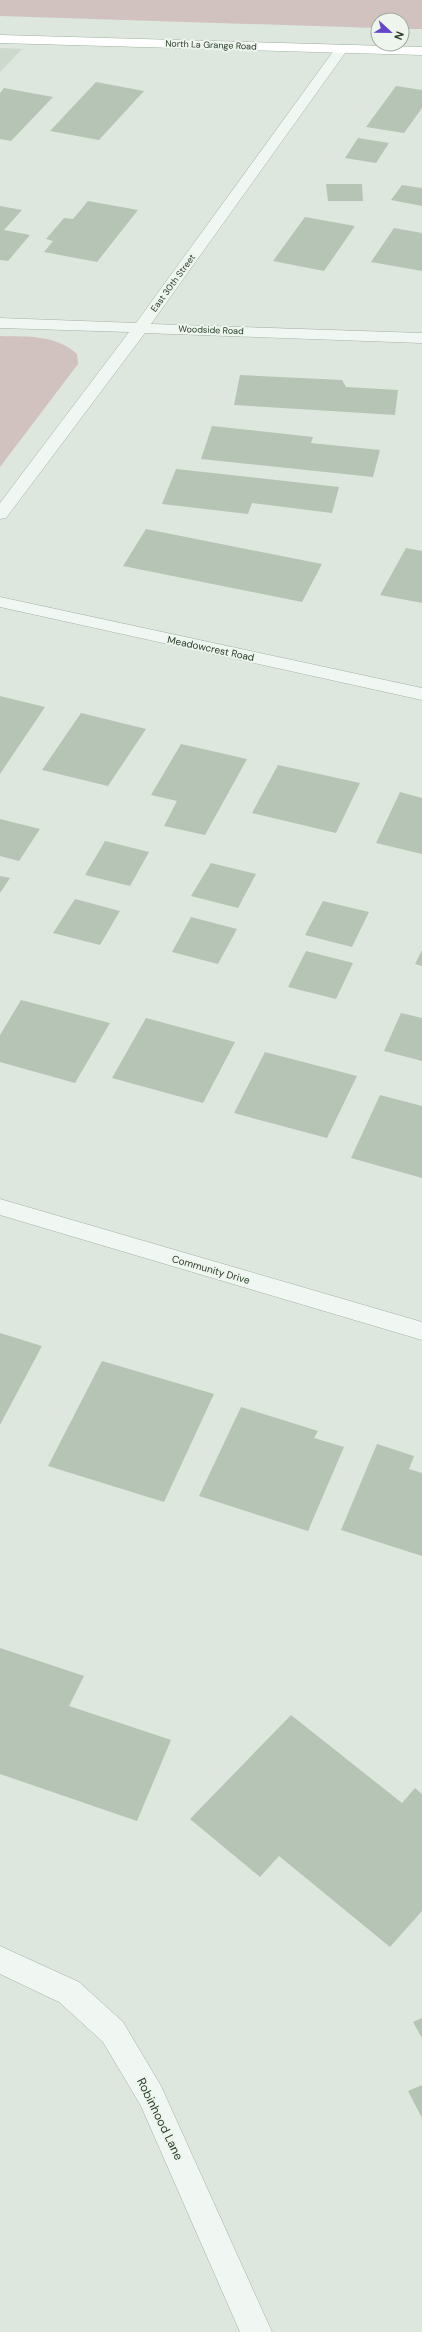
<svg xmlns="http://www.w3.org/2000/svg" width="422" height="2332" font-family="'DM Sans',sans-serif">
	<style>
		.built { fill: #ccd9cc }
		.green { fill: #d1c1bf }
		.building { fill: #b5c4b5 }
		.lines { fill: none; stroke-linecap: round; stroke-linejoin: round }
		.minor-casing { stroke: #a4b1a4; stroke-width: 1 }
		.primary-casing { stroke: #9eb29e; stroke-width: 1 }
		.minor { fill: #f0f6f1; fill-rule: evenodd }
		.primary { fill: #fff; fill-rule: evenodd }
		.labels { text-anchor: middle; stroke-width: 4; stroke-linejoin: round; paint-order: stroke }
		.far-street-label { font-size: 9px; fill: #283d28; stroke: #edf5ed }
		.street-label { font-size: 10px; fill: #283d28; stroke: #edf5ed }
		.near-street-label { font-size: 12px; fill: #283d28; stroke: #edf5ed }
	</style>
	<rect width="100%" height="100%" fill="#dee7de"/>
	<path class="built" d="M0 48 22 49 0 72Z"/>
	<path class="green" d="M0 0H422V29H402V20H378V28L0 16Z
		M0 336C27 337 55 334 77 354L78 364 0 467Z"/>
	<path class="building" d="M96 82 144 91 99 140 50 131Z
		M396 86 422 90V108L404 133 366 127Z
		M4 88 53 97 11 141 0 139V93Z
		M358 138 389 143 376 163 345 158Z
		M326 184H362L363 201H328Z
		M402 185 422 188V206L391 200Z
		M88 201 138 210 97 262 44 252 53 241 46 239 64 218 73 219Z
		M0 206 22 210 4 230 30 235 8 261 0 260Z
		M305 217 355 226 324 271 273 261Z
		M394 228 422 233V271L371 262Z
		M240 375 342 380 346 387 398 390 395 415 234 405Z
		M212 426 313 437 311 443 380 450 373 477 201 459Z
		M176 469 339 487 332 513 252 503 248 514 162 504Z
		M146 529 322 564 302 602 123 566Z
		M406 548 422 551V603L380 595Z
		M0 696 45 707 0 774Z
		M81 713 146 729 108 786 42 770Z
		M181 744 247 759 205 835 164 826 177 801 151 795Z
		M278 765 360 783 336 833 252 813Z
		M400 792 422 798V854L376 843Z
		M0 819 40 829 19 861 0 856Z
		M105 841 149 852 130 886 85 875Z
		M211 863 256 874 238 908 191 896Z
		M0 876 10 878 0 893Z
		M75 899 120 911 100 945 53 933Z
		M323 901 369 912 352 947 305 935Z
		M191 917 237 929 218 964 172 952Z
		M422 950V966L415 964Z
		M306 951 353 963 336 999 288 987Z
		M21 1000 110 1023 75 1083 0 1062V1035Z
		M401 1013 422 1018V1061L384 1051Z
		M146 1018 235 1042 203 1103 112 1078Z
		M265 1052 357 1076 327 1138 234 1113Z
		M380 1095 422 1106V1178L351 1158Z
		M0 1333 42 1346 0 1425Z
		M102 1361 214 1394 164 1502 48 1466Z
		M241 1407 318 1431 314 1438 344 1447 308 1531 199 1496Z
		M377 1444 414 1456 409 1469 422 1473V1556L341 1530Z
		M0 1648 84 1676 69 1706 171 1740 137 1821 0 1774Z
		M291 1715 402 1803 415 1788 422 1794V1911L390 1947 279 1856 260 1877 190 1819Z
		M422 2018V2038L413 2022Z
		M422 2085V2118L408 2091Z"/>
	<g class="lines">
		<g class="minor-casing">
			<path id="minor" d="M342 45 348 49 151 324 422 333V343L145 333 6 518 0 519V503L129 332 0 328V318L136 323 337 46Z
				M0 597 422 688V700L0 607Z
				M0 1199 422 1322V1340L0 1215Z
				M0 1946 79 1982 123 2022 161 2086 272 2332H240L141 2106 103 2042 59 2002 0 1974Z"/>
		</g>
		<g class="primary-casing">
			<path id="primary" d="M0 35 422 47V55L0 43Z"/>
		</g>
		<use href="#minor" class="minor"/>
		<use href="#primary" class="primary"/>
	</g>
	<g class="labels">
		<g class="far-street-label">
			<text transform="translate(211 45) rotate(2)" y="3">North La Grange Road</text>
			<text transform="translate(173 283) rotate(-54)" y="3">East 30th Street</text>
			<text transform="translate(211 330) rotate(2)" y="3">Woodside Road</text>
		</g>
		<g class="street-label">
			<text transform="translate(211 648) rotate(12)" y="4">Meadowcrest Road</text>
			<text transform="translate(211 1269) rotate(16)" y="4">Community Drive</text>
		</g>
		<g class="near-street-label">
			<text transform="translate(160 2119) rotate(64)" y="4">Robinhood Lane</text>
		</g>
	</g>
	<g transform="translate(390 32) rotate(112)"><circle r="19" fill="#edf5ed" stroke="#9eab9e"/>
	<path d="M0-3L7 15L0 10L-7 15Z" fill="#6346c9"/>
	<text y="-6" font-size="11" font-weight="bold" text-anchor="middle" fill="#283d28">N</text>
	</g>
</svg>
